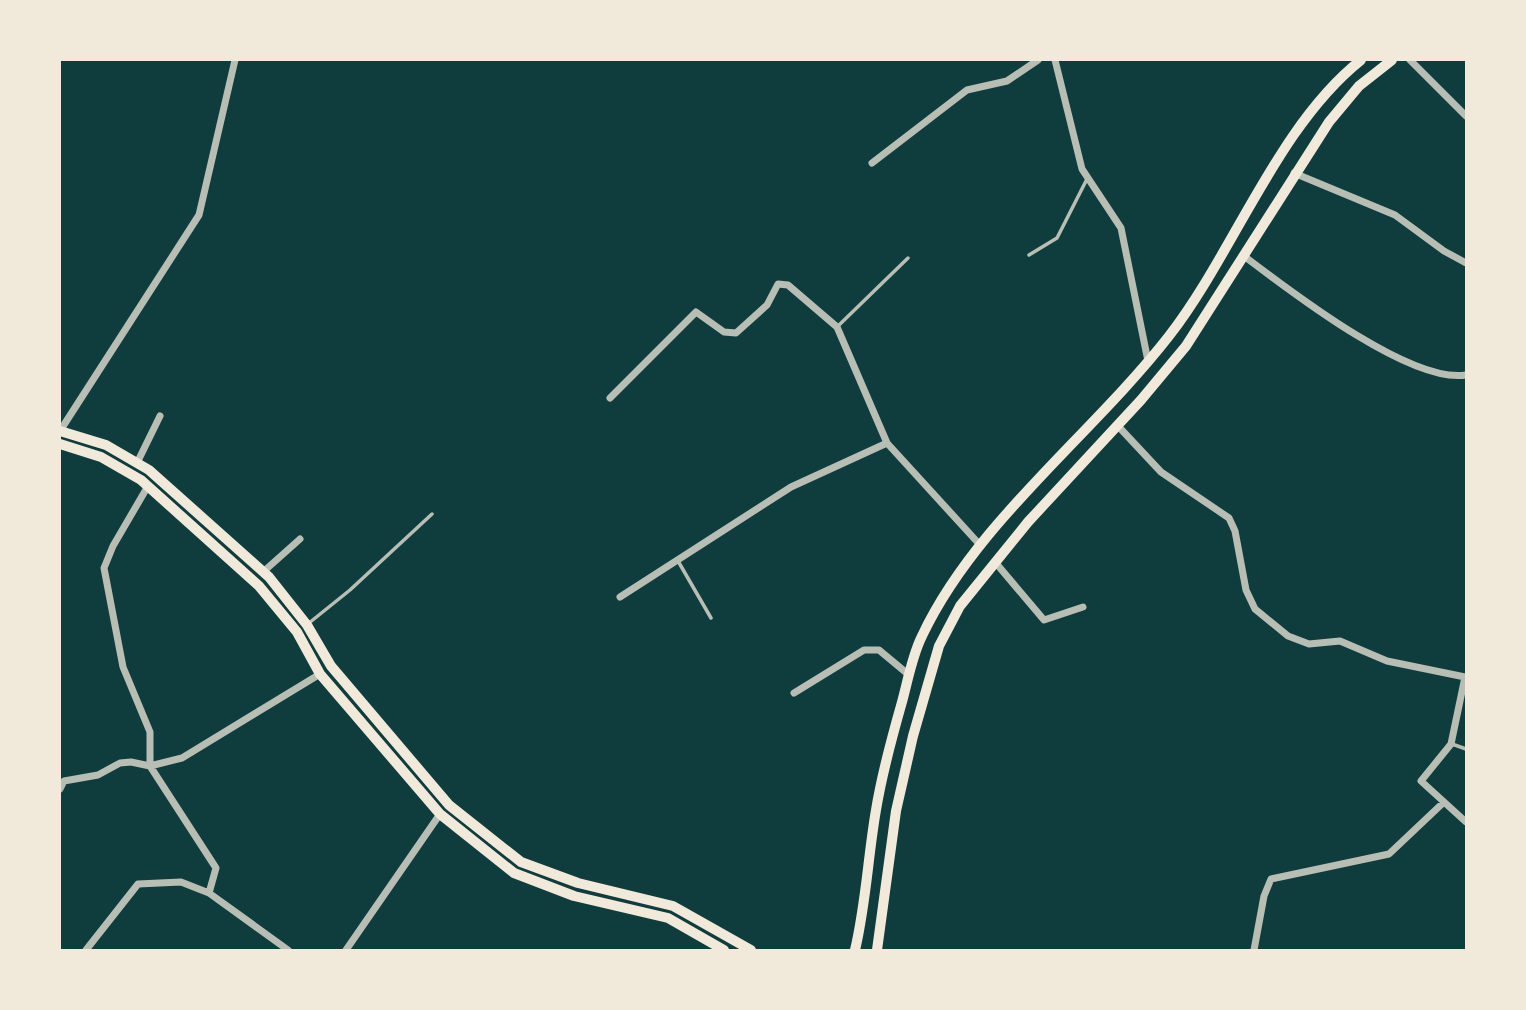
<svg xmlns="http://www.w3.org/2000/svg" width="1526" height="1010" font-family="Signika,sans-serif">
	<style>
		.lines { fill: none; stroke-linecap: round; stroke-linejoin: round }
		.service { stroke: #b8beb3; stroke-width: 3.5 }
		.minor { stroke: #b8beb3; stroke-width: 7 }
		.secondary { stroke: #f1e9da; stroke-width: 10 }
	</style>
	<rect width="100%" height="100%" fill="#0f3d3e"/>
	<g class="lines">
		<path class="service" d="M1029 255 1057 238 1087 179
			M837 327 908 258
			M678 561 711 618
			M309 623 350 590 432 514
			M1452 744 1466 749"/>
		<path class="minor" d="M1055 60 1082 169 1121 228 1148 361
			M1410 60 1466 116
			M872 163 967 90 1007 81 1038 60
			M1294 173 1395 215 1444 251 1466 263
			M1244 256C1289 290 1410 384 1466 375
			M610 398 696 312 724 332 736 333 767 305 778 284 788 285 837 327 887 443 981 546
			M1118 426 1161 472 1229 518 1235 531 1246 590 1255 609 1288 636 1309 644 1340 641 1387 661 1465 677 1451 744 1421 781 1466 822
			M60 431 199 215 235 60
			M137 463 160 416
			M148 486 113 546 104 568 123 667 150 732V766
			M995 562 1044 620 1083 607
			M263 572 300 539
			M620 597 791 487 887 443
			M794 693 864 650H879L909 675
			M150 766 216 868 209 893
			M60 789 64 781 98 775 120 763 131 762 150 766 182 758 320 674
			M86 950 138 884 181 882 209 893 288 950
			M346 950 440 814
			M1254 950 1264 896 1271 879 1389 854 1444 802"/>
		<path class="secondary" d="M60 431 106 445 149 470 269 577 307 625 331 666 449 805 521 862 578 883 673 906 751 950
			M60 444 101 457 141 480 259 586 297 632 320 674 440 814 514 873 574 896 668 918 724 950
			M855 950C866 904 868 856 876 810 882 773 892 737 902 702 908 680 912 656 922 636 975 523 1092 435 1169 336 1235 251 1277 127 1361 60
			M877 950 896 811 913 736 939 646 960 606 1028 522 1141 400 1186 346 1329 122 1359 86 1392 60"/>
	</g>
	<rect width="1526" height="1010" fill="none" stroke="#f1e9da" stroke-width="122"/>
</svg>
